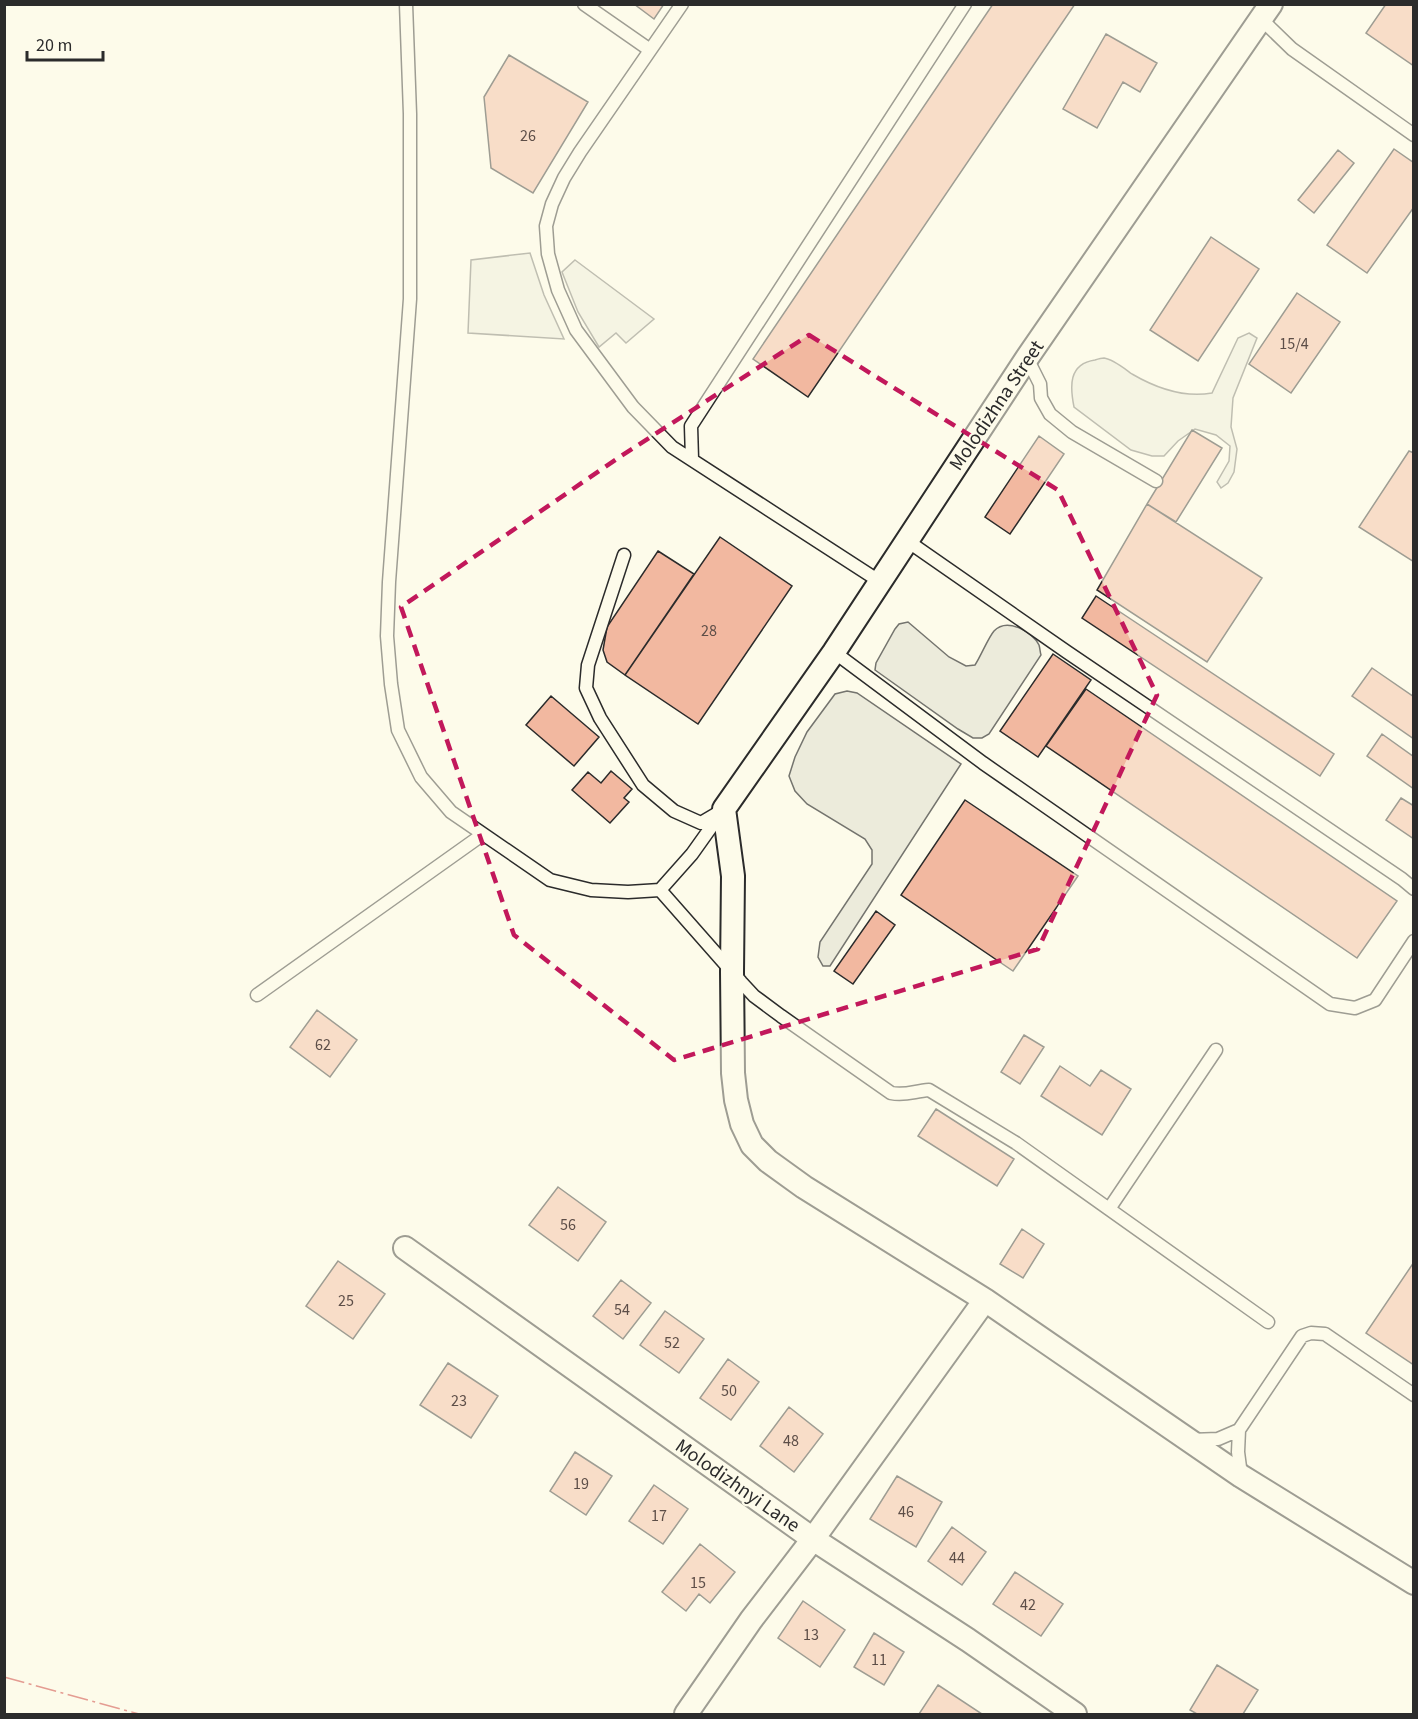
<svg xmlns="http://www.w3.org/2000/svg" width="1418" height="1719" font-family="'Source Sans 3',sans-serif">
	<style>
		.green { fill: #ecebdb; stroke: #74746e; stroke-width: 1.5 }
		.parking { fill: #eceadb; stroke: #74746e; stroke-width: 1.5 }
		.building { fill: #f2b8a0; stroke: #2b2b2b; stroke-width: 1.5 }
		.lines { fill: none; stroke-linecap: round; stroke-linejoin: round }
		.lane-casing { stroke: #2b2b2b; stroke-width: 15 }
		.street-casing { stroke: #2b2b2b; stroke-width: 26 }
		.lane { stroke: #fdfbea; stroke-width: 12 }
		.street { stroke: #fdfbea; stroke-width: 22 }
		.power { stroke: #c62828; stroke-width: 1.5; stroke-dasharray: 21 4.5 3 4.5; stroke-linecap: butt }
		.marked { fill: none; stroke: #c2185b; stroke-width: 4.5; stroke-dasharray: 12 8; stroke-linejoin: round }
		.labels { text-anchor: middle; stroke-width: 4.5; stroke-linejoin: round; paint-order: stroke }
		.number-label { font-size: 16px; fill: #5d4e48 }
		.street-label { font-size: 20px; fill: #2b2b2b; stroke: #fdfbea }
	</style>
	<rect width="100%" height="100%" fill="#fdfbea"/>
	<path class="green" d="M1249 333 1257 338 1233 398 1231 427 1237 449 1234 472 1228 483 1221 488 1217 482 1229 461 1230 446 1216 435 1195 429 1178 441 1164 456H1152L1131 450 1074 407C1070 387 1068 364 1095 360 1098 359 1101 358 1104 358 1113 359 1125 369 1132 374 1156 388 1184 398 1212 393L1238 338Z
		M908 622 949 657 966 666 975 665C981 656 988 638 994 631 1007 617 1033 632 1039 645 1040 648 1040 652 1041 655L989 734 982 738H973L958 729 875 670 876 663 895 629 899 624Z
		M847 691 857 693 961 764 830 966H823L818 957 820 942 872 864V850L865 839 807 804 795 791 789 776 795 757 807 732 835 694Z"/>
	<path class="parking" d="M530 253 544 295 564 339 468 333 471 260Z
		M575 260 654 319 626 343 616 333 599 347 578 312 562 272Z"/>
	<path class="building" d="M634 4H664L654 19Z
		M993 4H1075L808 397 753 359Z
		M1386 4H1414V66L1366 33Z
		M1106 34 1157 63 1140 92 1123 82 1097 128 1063 109Z
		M509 55 588 102 533 193 491 168 484 97Z
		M1394 149 1414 163V207L1367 273 1327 245Z
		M1338 150 1354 163 1314 213 1298 200Z
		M1211 237 1259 269 1198 361 1150 330Z
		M1297 293 1340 322 1291 393 1249 364Z
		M1192 430 1222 448 1176 522 1147 504Z
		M1039 436 1064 454 1010 534 985 517Z
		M1409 451 1414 453V562L1359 527Z
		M1147 504 1262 578 1207 662 1097 590Z
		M720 537 792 586 698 724 625 675Z
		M658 551 694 574 625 675 607 662 603 650 607 627Z
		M1096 596 1334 754 1320 776 1082 618Z
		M1053 654 1091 680 1038 757 1000 731Z
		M1372 668 1414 697V739L1352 696Z
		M1086 689 1397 901 1357 958 1046 746Z
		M551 696 599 737 574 766 526 725Z
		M1382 734 1414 757V789L1367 756Z
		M611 771 632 789 624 798 629 802 610 823 572 790 588 772 601 783Z
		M1401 798 1414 806V839L1386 820Z
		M965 800 1078 876 1013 971 901 895Z
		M876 911 895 925 853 984 834 971Z
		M317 1010 357 1040 330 1077 290 1047Z
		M1024 1035 1044 1047 1020 1084 1001 1072Z
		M1060 1066 1090 1086 1101 1070 1131 1089 1102 1135 1041 1096Z
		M936 1109 1014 1159 997 1186 918 1136Z
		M558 1187 606 1222 578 1261 529 1225Z
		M1022 1229 1044 1244 1023 1278 1000 1264Z
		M338 1261 385 1294 353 1339 306 1306Z
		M1414 1262V1365L1366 1333Z
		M621 1280 651 1303 623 1339 593 1316Z
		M665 1311 704 1339 679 1373 640 1345Z
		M728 1359 759 1382 731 1420 700 1398Z
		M448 1363 498 1396 471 1438 420 1405Z
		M789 1407 823 1434 794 1472 760 1446Z
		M575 1452 612 1476 586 1515 550 1491Z
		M897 1476 942 1502 916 1547 870 1519Z
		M654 1485 688 1509 663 1544 629 1521Z
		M952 1527 986 1552 962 1585 928 1561Z
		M700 1544 735 1572 710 1603 699 1594 686 1611 662 1592Z
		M1015 1572 1063 1604 1041 1636 993 1604Z
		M803 1601 845 1630 820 1667 778 1638Z
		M874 1633 904 1652 884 1685 854 1667Z
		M1217 1665 1258 1690 1243 1714H1197L1190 1710Z
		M938 1685 982 1714H919Z"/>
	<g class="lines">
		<g class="lane-casing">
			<path id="lane" d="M406 4 410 114V299L389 582 387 636 391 684 398 730 421 777 451 812 550 880 591 890 628 892 660 890 692 854 724 809
				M584 4 650 50
				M682 4 580 152 564 178 552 204 546 226 548 254 558 290 576 330 633 407 672 447 879 581
				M1261 19 1292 49 1414 135
				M1027 358 1040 384 1041 398 1050 414 1072 432 1156 481
				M692 459 691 426 965 4
				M906 540 1067 652 1402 879 1414 889
				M624 555 588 665 586 688 600 718 643 785 674 811 701 823 718 813
				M834 652 983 763 1330 1004 1355 1008 1375 1000 1414 941
				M660 890 741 982 754 996 781 1016 891 1093C906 1096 914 1091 929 1090L1016 1143 1268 1322
				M257 995 482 835
				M1109 1209 1216 1050
				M1239 1430 1238 1452 1241 1475
				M1191 1440 1218 1439 1239 1430 1302 1336 1311 1333 1325 1334 1414 1395"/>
		</g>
		<g class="street-casing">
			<path id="street" d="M1271 4 1027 358 834 652 724 809 733 876 732 972 733 1073 736 1100 742 1124 752 1145 768 1161 804 1187 985 1300 1241 1476 1414 1583
				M405 1248 813 1539 968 1640 1075 1714
				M686 1714 751 1620 813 1539 985 1300"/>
		</g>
		<use href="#lane" class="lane"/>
		<use href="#street" class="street"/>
		<path class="power" d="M4 1677 139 1714"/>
	</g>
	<path d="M0 0H1418V1719H0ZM809 335 1058 490 1157 695 1038 949 674 1060 514 935 401 607 621 456Z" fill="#fdfbea" fill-opacity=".55" fill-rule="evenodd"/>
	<path class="marked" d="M809 335 1058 490 1157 695 1038 949 674 1060 514 935 401 607 621 456Z"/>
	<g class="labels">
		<g class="number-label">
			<text x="528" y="141">26</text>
			<text x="1294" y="349">15/4</text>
			<text x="709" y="636">28</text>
			<text x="323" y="1050">62</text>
			<text x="568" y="1230">56</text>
			<text x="346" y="1306">25</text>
			<text x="622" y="1315">54</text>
			<text x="672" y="1348">52</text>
			<text x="729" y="1396">50</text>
			<text x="459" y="1406">23</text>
			<text x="791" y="1446">48</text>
			<text x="581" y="1489">19</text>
			<text x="906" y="1517">46</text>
			<text x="659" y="1521">17</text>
			<text x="957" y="1563">44</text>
			<text x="698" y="1588">15</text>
			<text x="1028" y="1610">42</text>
			<text x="811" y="1640">13</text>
			<text x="879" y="1665">11</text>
		</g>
		<g class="street-label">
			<text transform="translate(996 405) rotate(-56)" y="7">Molodizhna Street</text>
			<text transform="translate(738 1485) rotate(35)" y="7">Molodizhnyi Lane</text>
		</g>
	</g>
	<rect width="1418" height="1719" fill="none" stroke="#2b2b2b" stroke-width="12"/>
	<path d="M27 51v9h76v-9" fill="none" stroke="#2b2b2b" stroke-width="3"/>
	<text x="36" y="51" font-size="18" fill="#2b2b2b" stroke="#fdfbea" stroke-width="4.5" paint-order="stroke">20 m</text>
</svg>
